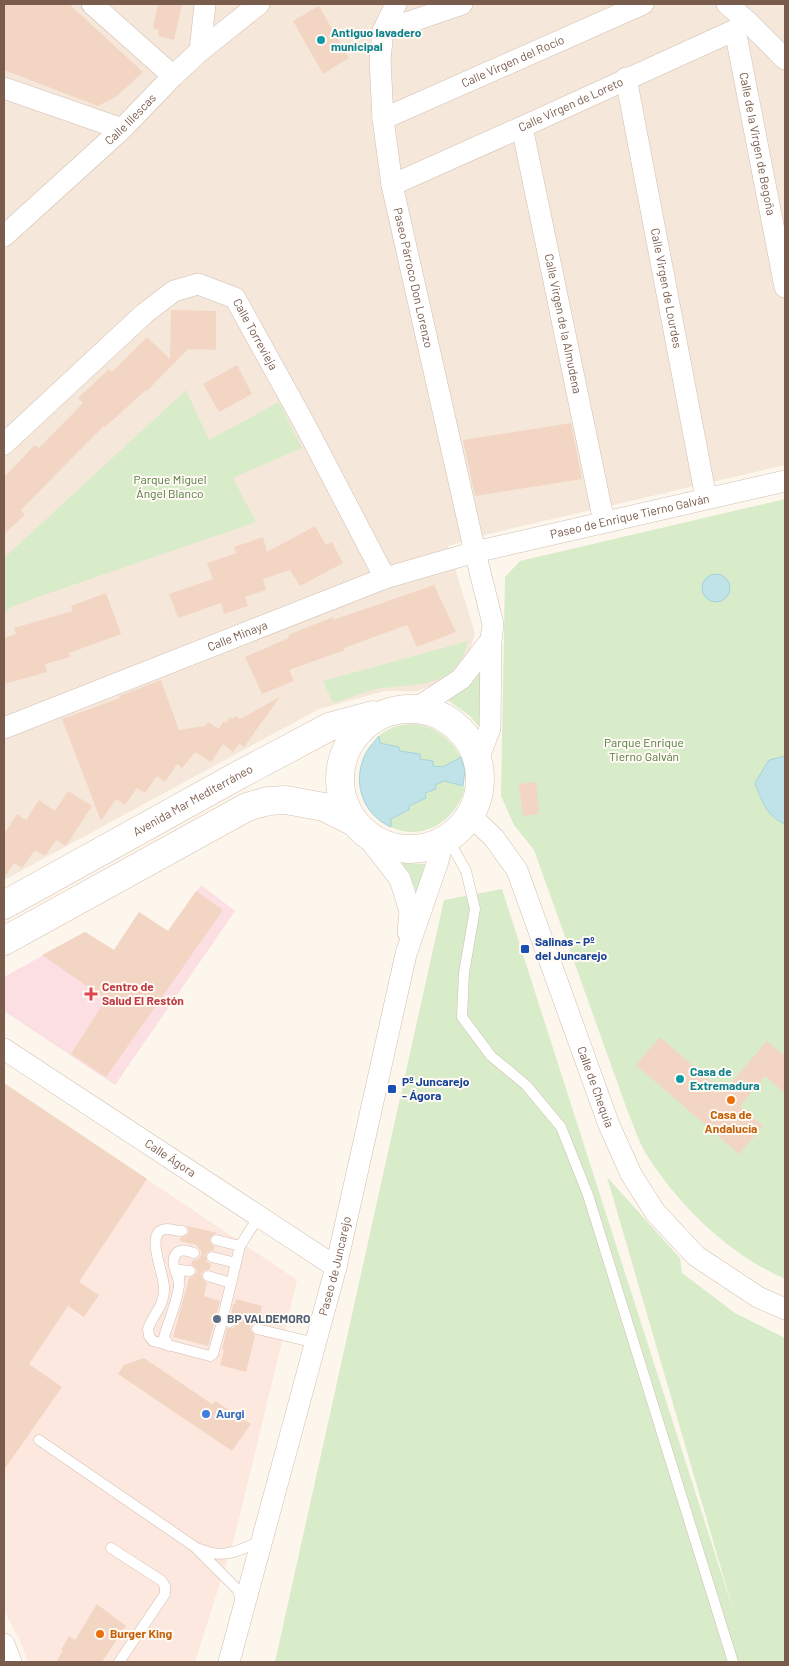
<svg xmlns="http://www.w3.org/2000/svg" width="789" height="1666" font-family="Barlow,sans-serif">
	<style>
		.residential { fill: #f5e8da }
		.commercial { fill: #fde8e0 }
		.medical { fill: #fbdfe3 }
		.green { fill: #d8ecc9 }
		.water { fill: #bfe3e8; stroke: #a5d3da }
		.building { fill: #f3d5c3 }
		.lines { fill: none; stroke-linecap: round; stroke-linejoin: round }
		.lane-casing { stroke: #d1beb0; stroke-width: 11 }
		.street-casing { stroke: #d1beb0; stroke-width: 22 }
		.secondary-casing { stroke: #d6c0b0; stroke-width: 29 }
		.lane { stroke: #fff; stroke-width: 10 }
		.street { stroke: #fff; stroke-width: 21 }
		.secondary { stroke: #fff; stroke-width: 28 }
		.culture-dot { fill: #0f9aa8; stroke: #fffaf3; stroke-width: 2 }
		.transit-dot { fill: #1a4fb4; stroke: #fffaf3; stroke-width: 2 }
		.health-dot { fill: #e0444e; stroke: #fffaf3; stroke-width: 2 }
		.food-dot { fill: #e8710a; stroke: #fffaf3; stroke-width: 2 }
		.service-dot { fill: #5c6f8a; stroke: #fffaf3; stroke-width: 2 }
		.shop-dot { fill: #3f7fe0; stroke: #fffaf3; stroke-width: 2 }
		.labels { text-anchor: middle; stroke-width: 4; stroke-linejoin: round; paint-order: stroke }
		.culture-label { font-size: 12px; font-weight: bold; fill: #0d838f; stroke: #fffaf3; text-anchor: start }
		.street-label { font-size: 12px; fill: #7a5c4d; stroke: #fffaf3 }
		.park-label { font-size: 12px; fill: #537a41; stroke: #fffaf3 }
		.transit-label { font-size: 12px; font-weight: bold; fill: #164399; stroke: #fffaf3; text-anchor: start }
		.health-label { font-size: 12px; font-weight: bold; fill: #be3a42; stroke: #fffaf3; text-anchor: start }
		.food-label { font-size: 12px; font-weight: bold; fill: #c56008; stroke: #fffaf3 }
		.service-label { font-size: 12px; font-weight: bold; fill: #4e5e75; stroke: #fffaf3; text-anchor: start }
		.shop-label { font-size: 12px; font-weight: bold; fill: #366cbe; stroke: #fffaf3; text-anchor: start }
	</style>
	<rect width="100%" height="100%" fill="#fdf6ec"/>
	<path class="residential" d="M4 4H785V465L488 534 448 546 475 633 468 656 445 680 418 691H385L319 709 4 880Z"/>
	<path class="commercial" d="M4 1083 297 1280 234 1539 195 1662H27L23 1647 4 1610Z"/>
	<path class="medical" d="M201 885 235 911 115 1085 4 1011V977L85 932 114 950 139 912 168 931Z"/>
	<path class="green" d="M186 390 209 440 279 402 302 448 233 478 256 522 38 597 11 607 4 614V558Z
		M785 499V1279C729 1254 682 1209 648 1157 640 1145 635 1129 629 1115L534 850 514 825 501 796 505 577 520 561Z
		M468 641C458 690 414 683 377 689 362 692 348 699 333 703L323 681Z
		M482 664 480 728 470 716 446 699Z
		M416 724C438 728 450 739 461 757L443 767 433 766V761L420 759V754L400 751 399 747 380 743 379 736C390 726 402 724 416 724Z
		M444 781 465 787C458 819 423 843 391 827V819L409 811V806L426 798 425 793 435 785Z
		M402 863 426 864 417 894 413 883Z
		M502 889 734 1613 607 1177 680 1258 682 1273 735 1313 785 1338V1662H275L444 900Z"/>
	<path class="water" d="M702 588a14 14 0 1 1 28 0a14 14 0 1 1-28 0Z
		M379 736 380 743 399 747 400 751 420 754V759L433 761V766L443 767 461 757 465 770 463 786 444 781 435 785 436 789 425 793 426 798 409 806V810L391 819V827C361 814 351 779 367 751 370 746 375 741 379 736Z
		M785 756V824C767 817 761 800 755 783L769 760Z"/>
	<path class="building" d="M4 4H69L143 72 117 96 98 106 4 70Z
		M158 4H182L174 40 158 36 159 30 153 28Z
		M319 6 349 58 323 74 293 21Z
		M171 310 216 311V350L188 349 147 391 146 390 105 427 104 426 70 460 21 510 25 515 4 534V477L35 445 39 448 83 403 78 398 109 369 112 372 147 337 170 359Z
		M237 365 252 394 219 412 203 384Z
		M571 423 582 479 475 496 463 440Z
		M315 526 326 545 332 542 343 563 300 586 290 570 263 579 266 590 245 597 248 606 224 614 221 603 178 618 169 594 213 579 207 563 236 553 234 547 263 537 267 552Z
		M434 585 456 632 417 647 407 625 344 648 345 650 289 670 294 681 262 694 245 657 289 638 288 635 333 617V620Z
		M106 593 121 634 69 653 70 657 45 664 47 672 4 684V638L16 634 14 628 73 611 71 606Z
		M161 680 179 730 205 726 208 722 219 729 224 721 226 723 230 717 233 719 236 716 240 719 280 697 244 747 239 744 233 752 223 744 211 762 195 752 182 768 177 764 165 782 157 776 145 793 137 788 125 805 116 799 101 821 62 719 120 698 119 696Z
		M536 782 539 814 523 816 519 784Z
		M68 791 92 806 66 846 56 840 45 856 35 850 22 868 14 863 4 878V834L17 814 26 820 39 800 55 811Z
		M196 891 223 910 106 1077 71 1054 106 999 42 955 85 932 114 950 139 912 168 931Z
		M660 1037 723 1092 767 1041 785 1056V1093L765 1076 740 1106 763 1126 739 1154 636 1065Z
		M4 1083 147 1179 79 1282 99 1295 84 1317 68 1306 29 1364 62 1387 4 1470Z
		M187 1226 218 1233 214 1234 210 1238V1242L215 1247 214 1249V1250L207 1252 206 1255 207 1262 211 1264 210 1269 204 1271 201 1274 203 1280 207 1283 204 1296 220 1301 208 1346 173 1337 189 1278 193 1277 197 1272 196 1268 191 1264 193 1260 198 1259 201 1255V1251L196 1245 180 1241V1238L185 1237 188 1234 189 1231Z
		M236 1299 262 1306 258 1322 255 1323 250 1327 251 1331 255 1336 246 1372 220 1365 224 1350 222 1349 227 1328H234L236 1324V1318L231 1315 233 1304H235Z
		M144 1358 212 1404 215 1401 251 1424 232 1451 118 1374 124 1365Z
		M97 1604 126 1626 102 1662H56L63 1651 61 1650 69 1636 75 1640Z"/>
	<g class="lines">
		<g class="lane-casing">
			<path id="lane" d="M448 839 466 871 475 909 464 973 462 1017 491 1056 526 1085 561 1127 588 1195 733 1662
				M182 1231C177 1231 171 1229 167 1229 143 1230 164 1273 164 1287 165 1307 153 1313 148 1329L149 1336 153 1341 210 1356 213 1354 222 1322 225 1320
				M216 1240 240 1246
				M212 1257 236 1263
				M208 1276 231 1283
				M179 1280 180 1270 190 1271
				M230 1322 225 1320 223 1317 240 1246 259 1216
				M257 1329 316 1343
				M169 1346 164 1337C168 1323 179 1297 179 1284 179 1274 169 1264 176 1254 180 1248 189 1251 194 1253
				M39 1440 195 1547 237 1589 242 1602
				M111 1548 162 1581 165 1586V1594L119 1662
				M200 1549C223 1560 241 1550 262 1540"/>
		</g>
		<g class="street-casing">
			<g id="street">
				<path d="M92 4 173 76"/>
				<path id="s1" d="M396 4 383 31 380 60 383 119 392 185 475 552 493 624 491 640 490 728 478 760"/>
				<path d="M727 4 748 22 785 59"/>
				<path id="s2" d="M735 30 785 287"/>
				<path d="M383 31 462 4"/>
				<path d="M200 51 205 4"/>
				<path id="s3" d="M626 78 706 498"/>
				<path d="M4 88 122 129"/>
				<path id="s4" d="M383 119 643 4"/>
				<path id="s5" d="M522 127 604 522"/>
				<path id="s6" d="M392 185 522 127 735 30 748 22"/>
				<path id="s7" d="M4 236 122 129 173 76 200 51 259 4"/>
				<path id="s8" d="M4 444 145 313 174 291 198 284 235 298 303 421 385 578"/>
				<path d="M415 709 461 679 491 640"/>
				<path id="s9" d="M4 728 385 578 475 552 785 481"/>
				<path id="s10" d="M471 816 494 838 517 870 609 1125 631 1174 655 1212 696 1256 758 1297 785 1309"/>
				<path d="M365 834 400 879 410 911 408 932"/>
				<path id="s11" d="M4 1049 336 1267"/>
				<path d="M4 1644 11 1662"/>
				<path id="s12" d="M229 1662 336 1267 406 954 438 861 443 841"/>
			</g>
		</g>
		<g class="secondary-casing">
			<g id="secondary">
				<circle cx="410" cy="779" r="70"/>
				<path id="s13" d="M4 905 237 776 329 727 373 715"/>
				<path d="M4 941 247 807 268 801 286 800 324 807 354 822"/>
			</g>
		</g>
		<use href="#lane" class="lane"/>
		<use href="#street" class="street"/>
		<use href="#secondary" class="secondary"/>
	</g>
	<g class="culture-dot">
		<circle cx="321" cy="40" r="5"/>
		<circle cx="680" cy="1079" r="5"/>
	</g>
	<g class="transit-dot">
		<rect x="520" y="944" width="10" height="10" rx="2.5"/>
		<rect x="387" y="1084" width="10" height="10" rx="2.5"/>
	</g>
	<path class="health-dot" d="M88.5 986.5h5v5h5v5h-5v5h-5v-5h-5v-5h5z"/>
	<g class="food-dot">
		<circle cx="731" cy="1100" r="5"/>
		<circle cx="100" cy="1634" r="5"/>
	</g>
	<circle class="service-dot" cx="217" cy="1319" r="5"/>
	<circle class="shop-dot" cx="206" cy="1414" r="5"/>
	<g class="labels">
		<g class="culture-label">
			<text x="331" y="37">Antiguo lavadero<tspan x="331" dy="14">municipal</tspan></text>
			<text x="690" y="1076">Casa de<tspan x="690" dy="14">Extremadura</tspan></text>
		</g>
		<g class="street-label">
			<text dy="4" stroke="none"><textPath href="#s4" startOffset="142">Calle Virgen del Rocío</textPath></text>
			<text dy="4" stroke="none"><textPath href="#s6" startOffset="196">Calle Virgen de Loreto</textPath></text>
			<text dy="4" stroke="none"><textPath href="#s7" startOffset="172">Calle Illescas</textPath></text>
			<text dy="4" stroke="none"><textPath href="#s2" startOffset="116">Calle de la Virgen de Begoña</textPath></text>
			<text dy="4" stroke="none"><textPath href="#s1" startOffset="280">Paseo Párroco Don Lorenzo</textPath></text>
			<text dy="4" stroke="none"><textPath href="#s3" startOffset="214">Calle Virgen de Lourdes</textPath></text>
			<text dy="4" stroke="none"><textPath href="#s5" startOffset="201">Calle Virgen de la Almudena</textPath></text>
			<text dy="4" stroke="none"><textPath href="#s8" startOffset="335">Calle Torrevieja</textPath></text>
			<text dy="4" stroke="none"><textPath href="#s9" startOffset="662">Paseo de Enrique Tierno Galván</textPath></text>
			<text dy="4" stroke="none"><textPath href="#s9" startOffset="251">Calle Minaya</textPath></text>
			<text dy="4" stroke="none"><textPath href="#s13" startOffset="216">Avenida Mar Mediterráneo</textPath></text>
			<text dy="4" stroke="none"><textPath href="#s10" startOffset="302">Calle de Chequia</textPath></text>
			<text dy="4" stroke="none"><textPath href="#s11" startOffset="199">Calle Ágora</textPath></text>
			<text dy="4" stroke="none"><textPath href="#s12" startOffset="410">Paseo de Juncarejo</textPath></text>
		</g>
		<g class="park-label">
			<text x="170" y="484">Parque Miguel<tspan x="170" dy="14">Ángel Blanco</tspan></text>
			<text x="644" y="747">Parque Enrique<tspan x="644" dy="14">Tierno Galván</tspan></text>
		</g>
		<g class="transit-label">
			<text x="535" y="946">Salinas - Pº<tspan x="535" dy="14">del Juncarejo</tspan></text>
			<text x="402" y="1086">Pº Juncarejo<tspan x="402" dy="14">- Ágora</tspan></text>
		</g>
		<g class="health-label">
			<text x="102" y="991">Centro de<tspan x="102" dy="14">Salud El Restón</tspan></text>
		</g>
		<g class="food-label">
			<text x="731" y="1119">Casa de<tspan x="731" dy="14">Andalucía</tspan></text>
			<text x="110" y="1638" text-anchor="start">Burger King</text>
		</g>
		<g class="service-label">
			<text x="227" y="1323">BP VALDEMORO</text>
		</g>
		<g class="shop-label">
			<text x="216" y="1418">Aurgi</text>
		</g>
	</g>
	<rect width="789" height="1666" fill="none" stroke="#7a5c4d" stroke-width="10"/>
</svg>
